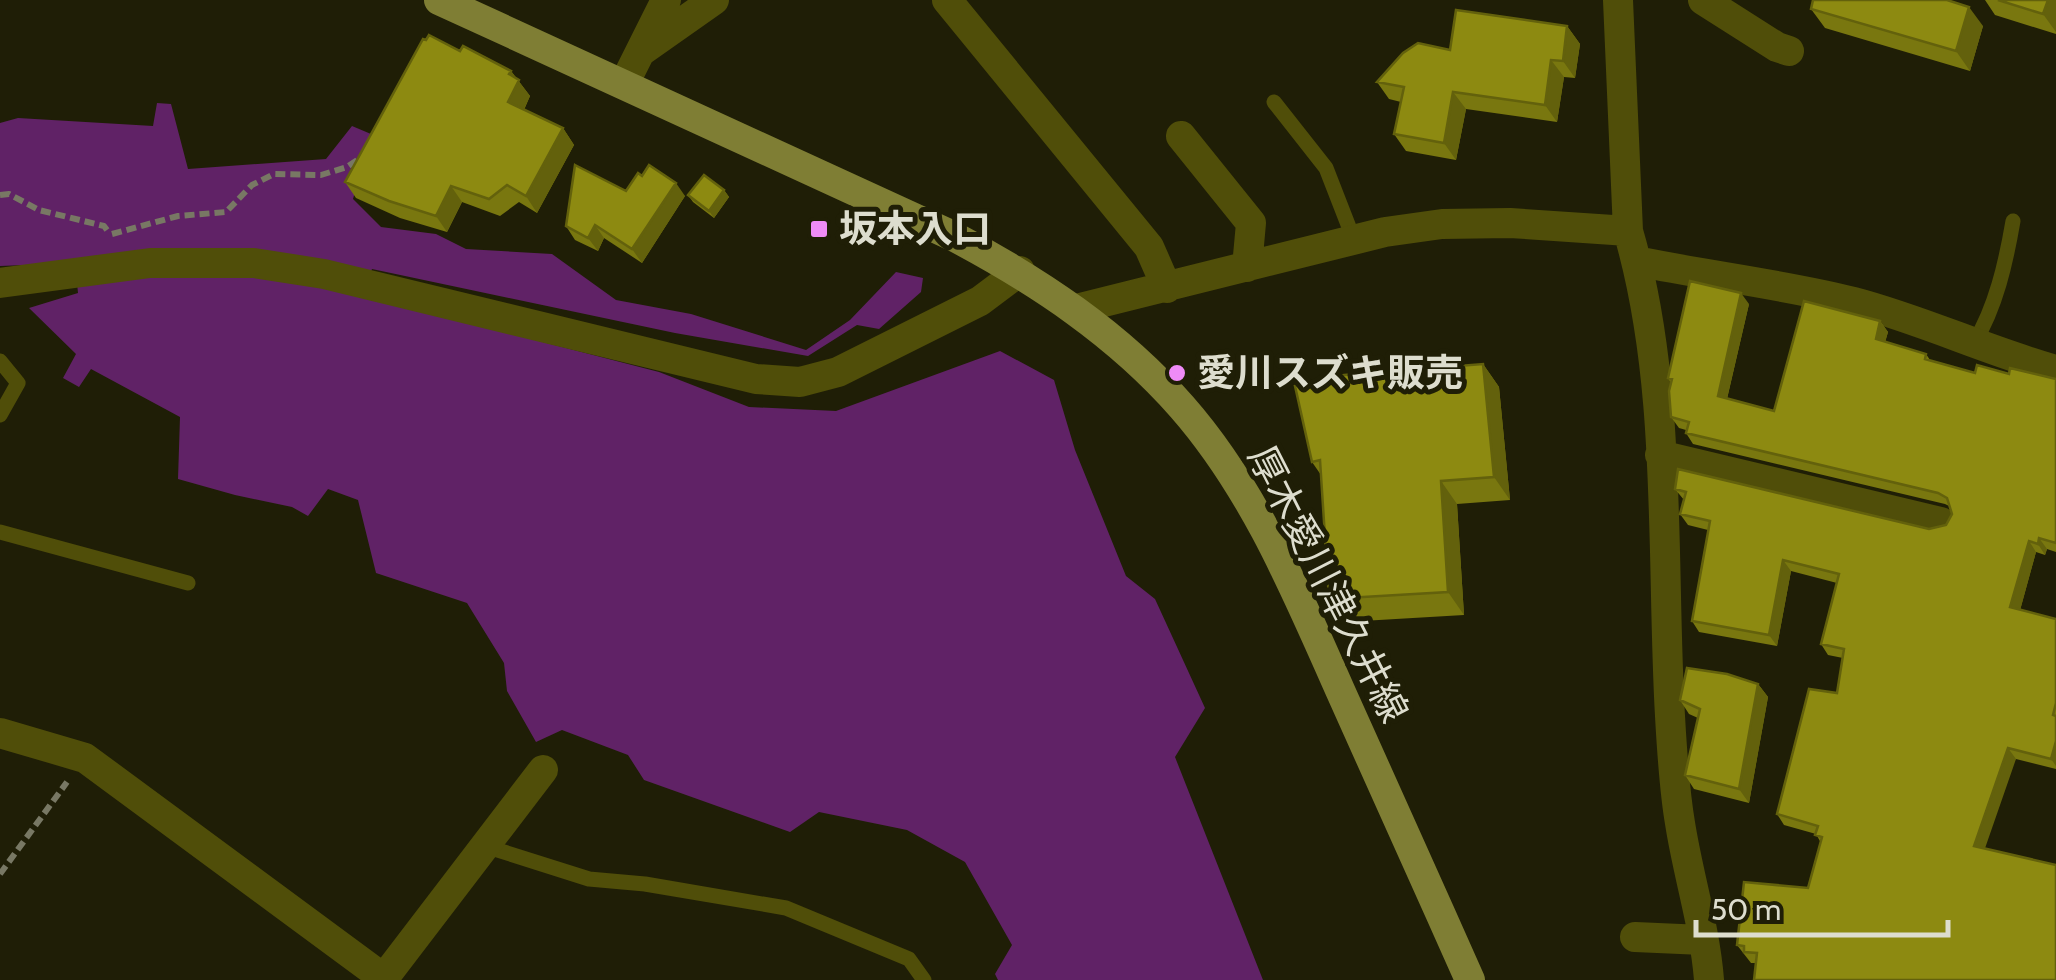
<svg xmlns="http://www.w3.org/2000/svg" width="2056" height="980" font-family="Cabin,'Noto Sans JP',sans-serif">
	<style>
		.green { fill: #602266 }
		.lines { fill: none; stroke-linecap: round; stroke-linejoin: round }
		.path { stroke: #787864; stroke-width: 6; stroke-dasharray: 10 5; stroke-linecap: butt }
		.lane { stroke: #504e09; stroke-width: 15 }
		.street { stroke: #504e09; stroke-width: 30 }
		.primary { stroke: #7f7e34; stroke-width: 30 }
		.wall { fill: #79770f }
		.shaded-wall { fill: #63610c }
		.building { fill: #8d8a11; stroke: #63610c; stroke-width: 2.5 }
		.poi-dot { fill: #ef8bf7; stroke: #1f1e06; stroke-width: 4 }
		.labels { text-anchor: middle; stroke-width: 10; stroke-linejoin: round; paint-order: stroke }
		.poi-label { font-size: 38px; font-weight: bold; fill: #ddddce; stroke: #1f1e06; text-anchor: start }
		.street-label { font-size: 38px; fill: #ddddce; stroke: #1f1e06 }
	</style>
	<rect width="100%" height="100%" fill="#1f1e06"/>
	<path class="green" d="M157 103 171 104 188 169 326 159 352 126 371 134 353 199 381 227 436 234 466 249 552 254 616 300 691 314 806 350 850 320 896 272 923 278 921 292 879 329 857 325 808 356 675 333 372 269 361 295 659 372 749 407 836 411 1000 351 1054 380 1075 450 1126 576 1155 599 1205 708 1175 757 1263 980H998L995 974 1012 945 965 862 907 830 819 812 790 832 644 780 628 755 562 730 536 742 507 691 504 663 467 603 376 573 358 500 328 489 308 516 292 507 235 495 178 479 180 417 91 369 79 387 63 378 76 354 29 308 78 293 75 263 0 266V123L18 118 153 126Z"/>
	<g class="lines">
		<path class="path" d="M0 195 9 194 39 210 104 226 110 234
			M112 234 178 216 226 212 252 185 274 174 321 175 347 167 363 156
			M0 874 67 782"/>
		<path class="lane" d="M1274 102 1326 168 1354 240
			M1974 343C1996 307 2006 262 2013 221
			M0 361 18 383 0 415
			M0 532 188 583
			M485 846 589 879 645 884 786 908 909 959 924 980"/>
		<path class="street" d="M947 0 1149 247 1167 288
			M1618 0 1628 231C1673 384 1661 558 1670 716 1672 751 1674 788 1680 823 1688 875 1705 927 1709 980
			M1703 0 1777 47 1789 51
			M643 50 714 0
			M624 84 666 0
			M1181 136 1251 223 1247 267
			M1636 261C1709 276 1782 284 1854 302 1923 320 1987 351 2056 370
			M0 283 150 263H254L324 274 756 379 800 382 838 372 980 301 1020 271
			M1076 309 1385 232 1442 224 1510 223 1628 231
			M1660 455 1941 522
			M0 733 85 758 386 980
			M1635 937 1703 940
			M384 978 543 770"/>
		<path class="primary" d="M439 0 953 236C1038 281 1118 334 1182 407 1254 489 1296 591 1340 690 1383 786 1427 883 1470 980"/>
	</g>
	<path class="wall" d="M1985 0H2056V34L1995 15Z
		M1811 9 1983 26 1970 71 1825 28Z
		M1567 26 1580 44 1575 78 1564 77 1557 122 1466 109 1456 160 1406 151 1394 134 1401 102 1389 99 1377 82 1450 50Z
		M511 71 530 96 524 110 563 128 574 145 537 213 519 202 500 216 462 202 447 232 400 218 356 198 345 182Z
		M642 176 685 196 642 263 604 238 598 251 575 240 566 226 626 191Z
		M724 190 729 197 714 218 693 202 688 195Z
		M1749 304 1727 399 1774 411 1880 321 1888 332 1885 342 1926 354 1930 360 1975 373 2009 374 2056 379V552L2047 549 2045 555 2036 552 2020 610 2056 619V769L2016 759 1756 963H1751L1737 945 1808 888 1821 843 1816 834 1784 825 1777 814 1837 693 1843 658 1828 655 1821 644 1837 583 1791 571 1777 646 1699 632 1692 621 1708 530 1688 525 1680 514 1684 500 1675 489 1929 529 1946 525 1952 514 1949 506 1945 504 1693 444 1686 433V430L1679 428 1671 417V383L1668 378Z
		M1483 364 1499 387 1510 500 1457 504 1464 615 1345 622 1329 599 1321 475 1312 462Z
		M1758 684 1768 697 1749 803 1694 789 1685 775 1698 718 1689 714 1680 700Z"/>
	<path class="shaded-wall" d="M2048 0H2056V32L2043 14Z
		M1969 7 1983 26 1970 71 1956 51Z
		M1567 26 1580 44 1575 78 1563 61Z
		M1551 60 1564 77 1557 122 1545 105Z
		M511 71 530 96 520 118 508 102 509 74Z
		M1453 92 1466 109 1456 160 1444 143Z
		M563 128 574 145 537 213 526 196Z
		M676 183 685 196 642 263 632 249Z
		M451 186 462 202 447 232 436 216Z
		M724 190 729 197 714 218 709 211Z
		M595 225 604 238 598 251 588 238Z
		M1741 293 1749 304 1725 407 1718 396Z
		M1880 321 1888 332 1883 350 1876 339Z
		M1483 364 1499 387 1510 500 1494 477Z
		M1441 481 1457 504 1464 615 1448 592Z
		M2039 538 2047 549 2045 555 2038 544Z
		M2029 541 2036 552 2018 618 2010 607Z
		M1783 560 1791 571 1777 646 1769 635Z
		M1758 684 1768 697 1749 803 1739 789Z
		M2056 741V766L2051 759Z
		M2008 748 2016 759 1982 857 1974 846Z"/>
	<path class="building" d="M1813 0H1947L1969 7 1956 51 1811 9Z
		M1998 0H2048L2043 14Z
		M1456 10 1567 26 1563 61 1551 60 1545 105 1453 92 1444 143 1394 134 1404 87 1377 82 1403 53 1418 43 1450 50Z
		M429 35 460 51 463 46 511 71 509 74 519 80 508 102 563 128 526 196 507 185 489 199 451 186 436 216 389 201 345 182 423 39 426 40Z
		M575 165 626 191 638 173 642 176 649 165 676 183 632 249 595 225 588 238 566 226Z
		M704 175 724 190 709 211 688 195Z
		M1690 281 1741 293 1718 396 1774 411 1804 301 1880 321 1876 339 1926 354 1925 359 1975 373 1977 365 2009 374 2010 368 2056 379V543L2039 538 2038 544 2029 541 2010 607 2056 619V703L2053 715 2056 716V741L2051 759 2008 748 1974 846 2056 865V980H1754L1757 953 1744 952V946L1737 945 1744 882 1808 888 1822 837 1815 835 1818 826 1777 814 1809 689 1837 693 1844 649 1821 644 1839 574 1783 560 1769 635 1692 621 1710 521 1680 514 1686 492 1675 489 1678 469 1929 529 1946 525 1952 514 1947 498 1938 493 1686 433 1689 422 1671 417 1669 391 1672 379 1668 378Z
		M1483 364 1494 477 1441 481 1448 592 1329 599 1320 460 1312 462 1295 386 1344 375Z
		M1687 668 1727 674 1758 684 1739 789 1685 775 1700 709 1680 700Z"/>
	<g class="poi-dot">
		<rect x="809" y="219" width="20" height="20" rx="5"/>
		<circle cx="1177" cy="373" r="10"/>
	</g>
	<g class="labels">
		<g class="poi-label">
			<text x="839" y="242">坂本入口</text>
			<text x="1197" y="386">愛川スズキ販売</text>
		</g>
		<g class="street-label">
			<text transform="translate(1328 584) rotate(63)" y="13">厚木愛川津久井線</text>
		</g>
	</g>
	<path d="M1696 920v15h252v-15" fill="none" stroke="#ddddce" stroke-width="5"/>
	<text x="1711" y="920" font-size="30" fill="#ddddce" stroke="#1f1e06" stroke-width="8" paint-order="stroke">50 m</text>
</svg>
